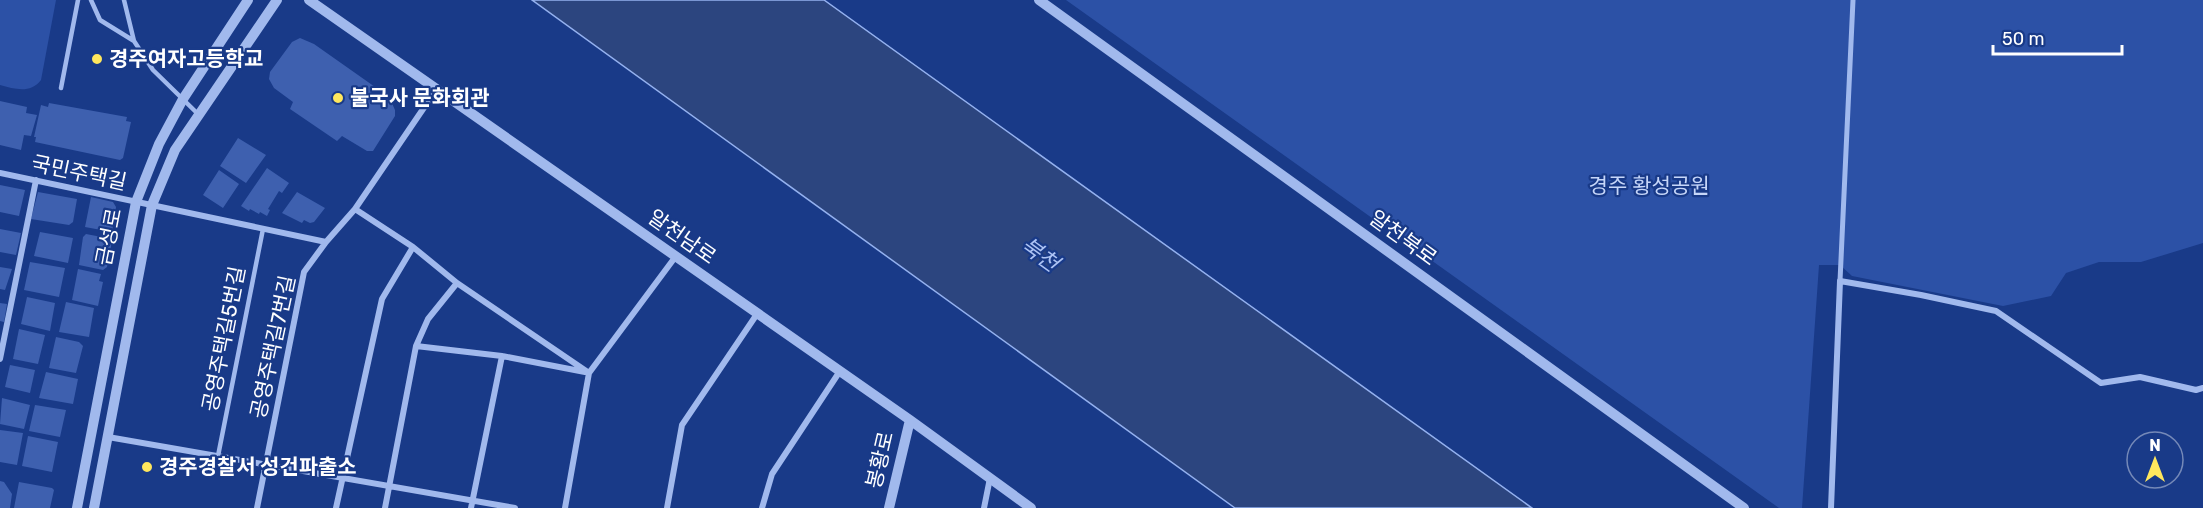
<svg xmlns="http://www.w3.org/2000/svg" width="2203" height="508" font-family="Rubik,'Noto Sans KR',sans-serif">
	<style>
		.green { fill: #2c51a6 }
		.water { fill: #2c457f; stroke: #94b1ef; stroke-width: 1.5 }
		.building { fill: #3e60af }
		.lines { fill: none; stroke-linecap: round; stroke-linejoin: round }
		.service { stroke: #a1b9ed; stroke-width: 4.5 }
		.pedestrian { stroke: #a1b9ed; stroke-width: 5 }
		.minor { stroke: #a1b9ed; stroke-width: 6 }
		.tertiary { stroke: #a1b9ed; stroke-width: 10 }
		.poi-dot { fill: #ffe75d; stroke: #193a88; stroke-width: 2 }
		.labels { text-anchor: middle; stroke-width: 4.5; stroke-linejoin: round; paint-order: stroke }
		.poi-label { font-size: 21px; font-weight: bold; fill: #fff; stroke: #193a88; text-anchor: start }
		.street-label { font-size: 21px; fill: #fff; stroke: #193a88 }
		.park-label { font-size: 21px; fill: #c6d6f9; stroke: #193a88 }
		.water-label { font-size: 22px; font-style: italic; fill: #adc3f4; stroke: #193a88 }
	</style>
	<rect width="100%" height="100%" fill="#193a88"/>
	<path class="green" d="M0 0H56L41 80C30 94 15 89 0 85Z
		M1066 0H2203V243L2141 262H2099L2066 273 2051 296 2003 306 1852 276 1840 265H1819L1802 508H1779Z"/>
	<path class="water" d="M532 0H824L1532 508H1235Z"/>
	<path class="building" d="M300 38 314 44 385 94 391 101 395 110V116L373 151H367L342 136 337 141 290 109 293 102 274 88 269 79 270 72 292 42Z
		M0 101 27 107 26 113 37 115 31 136 24 135 21 150 0 145Z
		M49 103 127 117 126 121 131 122 123 158 120 160 35 142 36 137H34L41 105 48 107Z
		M238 138 266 155 246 183 220 166Z
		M267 168 289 183 282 193 279 191 268 209 270 210 267 216 260 212 259 214 250 209 249 211 241 206Z
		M219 170 239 184 223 208 203 195Z
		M0 185 25 190 19 216 0 212Z
		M38 192 77 199 73 222 69 225 31 219Z
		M297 192 325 208 314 222 310 223 304 220 302 223 282 213Z
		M91 197 113 202 116 207 112 232 85 227Z
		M0 229 21 233 16 255 0 252Z
		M40 232 73 238 68 263 34 256Z
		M86 234 107 238 112 241 107 267 103 270 79 265 83 237Z
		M30 262 65 268 59 297 24 290Z
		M0 267 12 269 5 290 0 289Z
		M78 269 101 274 99 281 103 282 98 306 72 300Z
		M27 297 55 303 50 331 21 324Z
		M66 302 94 308 89 337 59 332Z
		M0 303 7 304 4 322 0 321Z
		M19 329 45 335 38 364 13 359Z
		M56 337 79 342 83 346 76 373 49 368Z
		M10 365 35 370 30 393 5 387Z
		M46 372 78 379 73 404 39 398Z
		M2 398 30 405 24 429 0 424Z
		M35 405 66 410 60 437 29 431Z
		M0 430 23 433 17 465 0 462Z
		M28 436 58 442 52 472 22 466Z
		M0 481 4 482 12 494 10 508H0Z
		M19 482 52 488 54 490 50 508H14Z"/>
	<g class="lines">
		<path class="service" d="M91 0 100 20 134 41
			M124 0 134 41 153 70 198 114
			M61 88 78 0
			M218 456 263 229"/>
		<path class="pedestrian" d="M1840 281 1853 0"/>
		<path class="minor" d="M0 173 326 242
			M355 209 413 247 457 283 589 373
			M416 346 502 356 585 372
			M0 359 36 180
			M108 437 515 508
			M257 508 304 272 326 242 355 209 436 90
			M336 508 382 299 413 247
			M385 508 416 346 428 319 457 283
			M471 508 502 356
			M565 508 589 373 676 256
			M667 508 682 425 757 314
			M762 508 772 474 840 371
			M984 508 990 478
			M1831 508 1840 281 1921 295 1996 311 2101 383 2140 377 2196 390 2203 388"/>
		<path class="tertiary" d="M309 0 910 420 1031 508
			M1039 0 1744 508
			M77 508 136 202 159 144 183 99 248 0
			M94 508 152 205 175 150 277 0
			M889 508 910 420"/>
	</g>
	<g class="poi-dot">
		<circle cx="97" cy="59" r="6"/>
		<circle cx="338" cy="98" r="6"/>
		<circle cx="147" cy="467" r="6"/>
	</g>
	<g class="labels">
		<g class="poi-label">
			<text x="109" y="66">경주여자고등학교</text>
			<text x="350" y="105">불국사 문화회관</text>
			<text x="159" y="474">경주경찰서 성건파출소</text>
		</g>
		<g class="street-label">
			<text transform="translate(79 173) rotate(12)" y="7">국민주택길</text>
			<text transform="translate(109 237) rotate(-79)" y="7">금성로</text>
			<text transform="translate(682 237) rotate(35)" y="7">알천남로</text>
			<text transform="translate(1403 238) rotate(36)" y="7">알천북로</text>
			<text transform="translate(224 339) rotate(-79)" y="7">공영주택길5번길</text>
			<text transform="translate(273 347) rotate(-78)" y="7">공영주택길7번길</text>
			<text transform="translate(880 460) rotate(-77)" y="7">봉황로</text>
		</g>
		<g class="park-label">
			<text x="1649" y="193">경주 황성공원</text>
		</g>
		<g class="water-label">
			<text transform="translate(1040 254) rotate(36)" y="8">북천</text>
		</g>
	</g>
	<g transform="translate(2155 460)"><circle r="28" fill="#193a88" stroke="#7589b8" stroke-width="1.5"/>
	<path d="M0-4.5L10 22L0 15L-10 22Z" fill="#ffe75d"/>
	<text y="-9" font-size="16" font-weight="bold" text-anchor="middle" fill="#ffffff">N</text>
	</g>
	<path d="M1993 45v9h129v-9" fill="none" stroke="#ffffff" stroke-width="3"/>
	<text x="2002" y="45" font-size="18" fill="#ffffff" stroke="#193a88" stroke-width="4.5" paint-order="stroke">50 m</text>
</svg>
